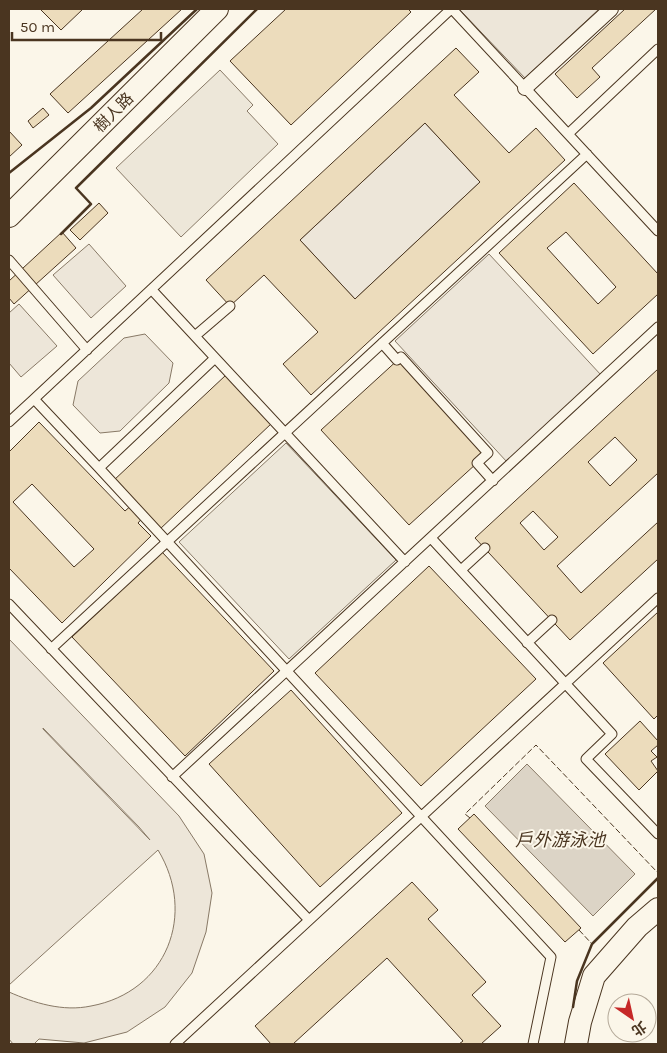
<svg xmlns="http://www.w3.org/2000/svg" width="667" height="1053" font-family="Karla,'Noto Sans TC',sans-serif">
	<style>
		.green { fill: #ede6d9; stroke: #887966; fill-rule: evenodd }
		.parking { fill: #ede7d9; stroke: #887966 }
		.water { fill: #dcd4c6; stroke: #887966 }
		.building { fill: #ecdcbc; stroke: #4a3520; fill-rule: evenodd }
		.lines { fill: none; stroke-linecap: round; stroke-linejoin: round }
		.service-casing { stroke: #4a3520; stroke-width: 11 }
		.pedestrian-casing { stroke: #4a3520; stroke-width: 16 }
		.tertiary-casing { stroke: #4a3520; stroke-width: 24 }
		.service { stroke: #fbf6e9; stroke-width: 9 }
		.pedestrian { stroke: #fbf6e9; stroke-width: 14 }
		.tertiary { stroke: #fbf6e9; stroke-width: 22 }
		.fence { stroke: #4a3520; stroke-width: 1; stroke-dasharray: 6 2.5; stroke-linecap: butt }
		.wall { stroke: #4a3520; stroke-width: 2.5 }
		.labels { text-anchor: middle; stroke-width: 4; stroke-linejoin: round; paint-order: stroke }
		.street-label { font-size: 16px; fill: #4a3520; stroke: #fbf6e9 }
		.water-label { font-size: 18px; font-style: italic; fill: #4a3520; stroke: #fbf6e9 }
	</style>
	<rect width="100%" height="100%" fill="#fbf6e9"/>
	<path class="green" d="M459 9H599L525 78Z
		M425 123 480 182 355 299 300 240Z
		M89 244 126 286 91 318 53 275Z
		M489 254 601 375 507 462 395 341Z
		M19 304 57 346 21 377 9 363V313Z
		M145 334 173 363 169 383 120 431 100 433 73 405 78 381 124 338Z
		M9 639 179 816 204 854 212 893 206 932 192 973 165 1007 127 1032 84 1043 39 1039 34 1044H13L9 1039V992C34 1003 63 1012 91 1006 167 992 197 914 158 850L9 985ZM43 728 139 827 150 840 43 729Z"/>
	<path class="parking" d="M220 70 253 105 247 111 278 144 181 237 116 168Z
		M286 443 396 560 289 659 179 542Z"/>
	<path class="water" d="M527 764 635 874 593 916 485 806Z"/>
	<path class="building" d="M40 9H83L61 30Z
		M143 9H182L68 113 50 94Z
		M286 9H408L411 12 291 125 230 61Z
		M625 9H656L592 68 600 77 577 98 555 74Z
		M456 48 479 72 454 95 509 153 536 128 565 160 311 395 283 364 318 332 264 275 230 306 206 280ZM425 123 480 182 355 299 300 240Z
		M43 108 49 115 33 128 28 121Z
		M9 131 22 145 9 157Z
		M574 183 658 274V294L593 354 499 253ZM566 232 616 287 598 304 547 248Z
		M99 203 108 213 80 240 70 230Z
		M62 232 76 248 14 304 9 298V281Z
		M401 357 488 453 409 525 321 430Z
		M658 369V473L557 566 581 593 658 522V559L570 640 475 538ZM615 437 637 460 610 486 588 462ZM533 511 558 537 544 550 520 523Z
		M226 375 272 423 159 530 113 481Z
		M39 422 125 511 134 503 145 515 138 523 151 536 62 623 9 568V452ZM32 484 94 549 74 567 13 502Z
		M162 552 274 671 185 756 72 637Z
		M429 566 536 679 421 786 315 673Z
		M658 612V715L654 719 603 663Z
		M291 690 402 813 320 887 209 764Z
		M640 721 658 741V745L651 751 657 757 651 761 658 771 639 790 605 754Z
		M474 814 581 928 565 942 458 829Z
		M412 882 438 910 428 919 486 982 472 995 501 1026 481 1044H459L463 1041 387 958 293 1044H271L255 1026Z"/>
	<g class="lines">
		<g class="service-casing">
			<path id="service" d="M452 9 658 231
				M568 134 658 49
				M9 260 87 350
				M152 290 405 562
				M195 336 230 306
				M382 343 397 360 401 357 488 453 477 463 493 481
				M215 358 99 468 34 399 451 9
				M9 422 34 399
				M99 468 551 957 533 1044
				M431 538 612 734 586 759 658 834
				M461 570 485 548
				M9 604 309 920
				M527 643 552 620
				M51 649 587 154
				M172 777 658 327
				M175 1044 658 598"/>
		</g>
		<g class="pedestrian-casing">
			<path id="pedestrian" d="M525 88 611 9"/>
		</g>
		<g class="tertiary-casing">
			<path id="tertiary" d="M9 216 217 9
				M576 1044 580 1022 594 976 637 927 658 909"/>
		</g>
		<use href="#service" class="service"/>
		<use href="#pedestrian" class="pedestrian"/>
		<use href="#tertiary" class="tertiary"/>
		<path class="fence" d="M470 818 465 814 536 745 658 873
			M579 930 592 944"/>
		<path class="wall" d="M9 173 91 108 197 9
			M61 234 91 204 76 188 257 9
			M573 1007 577 981 592 944 658 878"/>
	</g>
	<g class="labels">
		<g class="street-label">
			<text transform="translate(113 112) rotate(-45)" y="6">樹人路</text>
		</g>
		<g class="water-label">
			<text x="560" y="846">戶外游泳池</text>
		</g>
	</g>
	<rect width="667" height="1053" fill="none" stroke="#4a3520" stroke-width="20"/>
	<g transform="translate(632 1018) rotate(146)"><circle r="24" fill="#fbf6e9" stroke="#b4a999"/>
	<path d="M0-4L9 19L0 12L-9 19Z" fill="#c62828"/>
	<text y="-8" font-size="14" font-weight="bold" text-anchor="middle" fill="#4a3520">北</text>
	</g>
	<path d="M12 32v8h149v-8" fill="none" stroke="#4a3520" stroke-width="2.5"/>
	<text x="20" y="32" font-size="15" fill="#4a3520" stroke="#fbf6e9" stroke-width="4" paint-order="stroke">50 m</text>
</svg>
